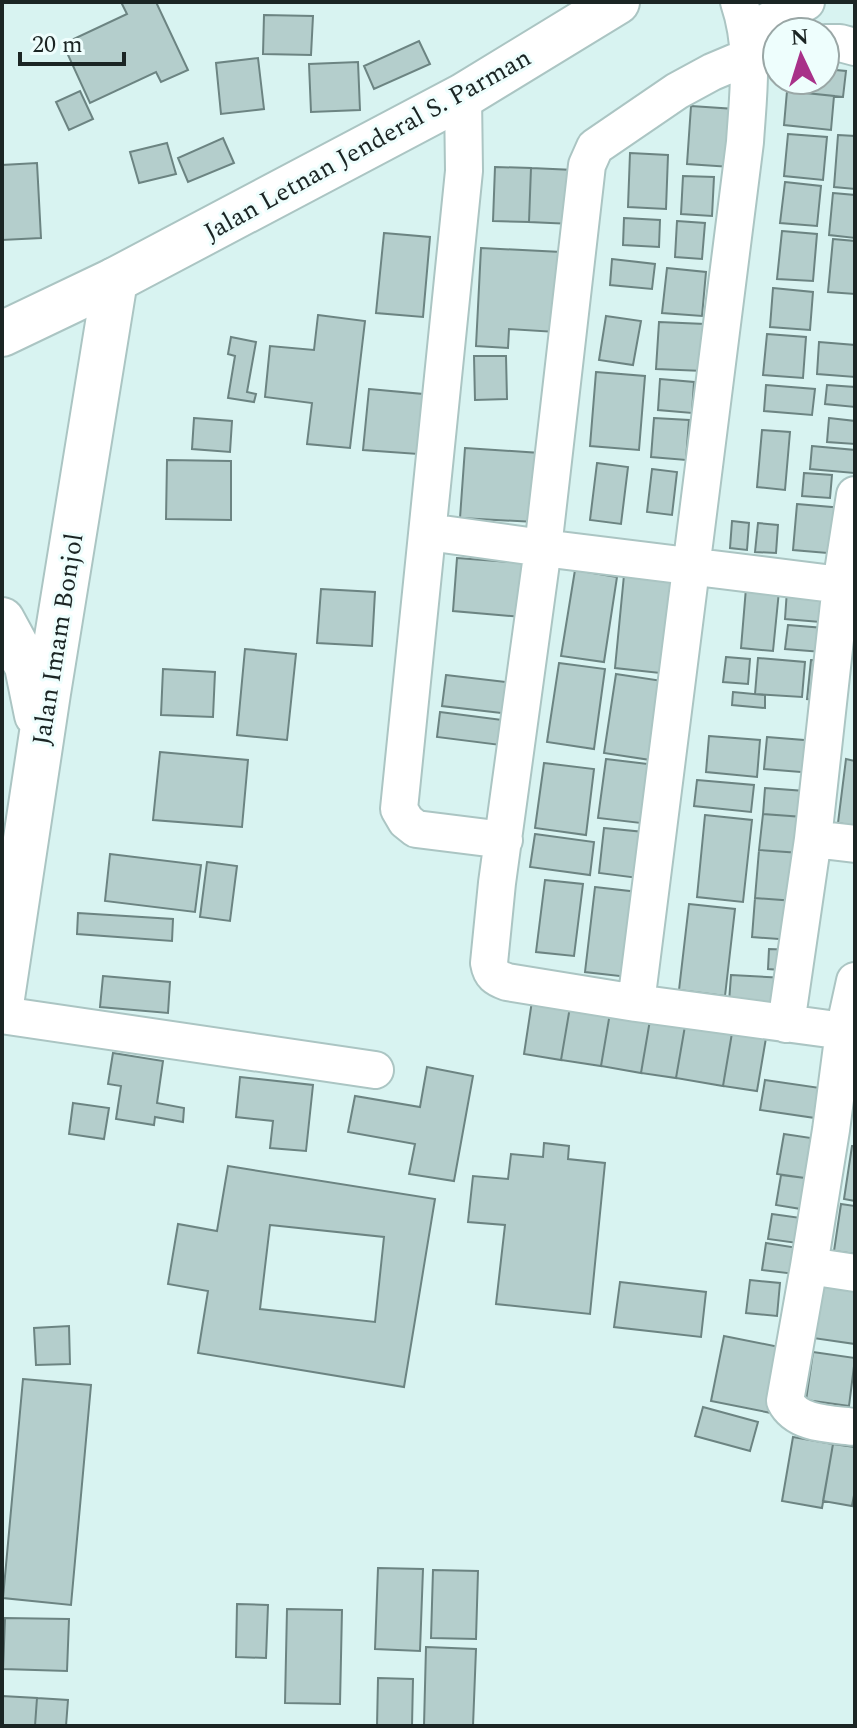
<svg xmlns="http://www.w3.org/2000/svg" width="857" height="1728" font-family="Spectral,serif">
	<style>
		.building { fill: #b4cecc; stroke: #6c8482; stroke-width: 2; fill-rule: evenodd }
		.lines { fill: none; stroke-linecap: round; stroke-linejoin: round }
		.street-casing { stroke: #abc5c3; stroke-width: 40 }
		.primary-casing { stroke: #abc5c3; stroke-width: 48 }
		.highway-casing { stroke: #abc5c3; stroke-width: 48 }
		.street { stroke: #fff; stroke-width: 36 }
		.primary { stroke: #fff; stroke-width: 44 }
		.highway { stroke: #fff; stroke-width: 44 }
		.labels { text-anchor: middle; stroke-width: 6; stroke-linejoin: round; paint-order: stroke }
		.street-label { font-size: 26px; fill: #1b2524; stroke: #eefefd }
	</style>
	<rect width="100%" height="100%" fill="#d8f3f1"/>
	<path class="building" d="M121 2H156L188 70 161 82 156 72 90 103 63 44 127 14Z
		M264 15 313 16 311 55 263 54Z
		M419 41 430 64 374 89 364 66Z
		M258 58 264 109 221 114 216 63Z
		M358 62 360 110 311 112 309 64Z
		M825 69 846 71 843 97 787 91 789 80H825Z
		M80 91 93 119 69 130 56 102Z
		M787 91 834 96 831 130 784 125Z
		M691 106 735 109 731 167 687 164Z
		M788 134 827 137 823 180 784 176Z
		M838 135 855 136V189L834 187Z
		M223 138 234 163 188 182 178 158Z
		M167 143 176 174 139 183 130 152Z
		M630 153 668 155 666 209 628 207Z
		M37 163 41 238 2 240V165Z
		M495 167 531 168 529 222 493 221Z
		M531 168 574 170 572 224 529 222Z
		M683 176 714 177 712 216 681 214Z
		M785 182 821 186 817 226 780 223Z
		M833 193 855 195V238L829 235Z
		M624 218 660 220 659 247 623 245Z
		M677 221 705 223 702 259 675 257Z
		M782 231 817 234 813 281 777 279Z
		M384 233 430 237 423 317 376 313Z
		M833 239 855 241V294L828 292Z
		M481 248 561 252 556 332 509 329 508 348 476 346Z
		M612 259 655 264 652 289 610 285Z
		M667 268 706 272 702 316 662 313Z
		M773 288 813 292 810 330 770 327Z
		M318 315 365 321 350 448 307 444 312 403 265 397 270 346 314 350Z
		M606 316 641 321 633 365 599 360Z
		M659 322 705 324 703 371 656 369Z
		M767 334 806 337 803 378 763 375Z
		M231 337 256 342 247 392 256 394 254 402 228 398 235 356 228 354Z
		M819 342 855 345V377L817 374Z
		M474 356H506L507 399 475 400Z
		M596 372 645 376 639 450 590 446Z
		M660 379 694 382 692 413 658 410Z
		M766 385 815 389 812 415 764 411Z
		M827 385 855 387V407L825 404Z
		M369 389 423 394 418 454 363 450Z
		M194 418 232 421 230 452 192 449Z
		M654 418 689 420 686 460 651 457Z
		M829 418 855 421V444L827 442Z
		M762 430 790 432 785 490 757 487Z
		M812 446 855 450 854 473 810 469Z
		M465 448 540 453 535 522 460 518Z
		M167 460 231 461V520L166 519Z
		M597 463 628 467 621 524 590 520Z
		M652 469 677 472 672 515 647 512Z
		M804 473 832 475 830 498 802 496Z
		M797 504 843 508 839 554 793 550Z
		M732 521 749 523 747 550 730 548Z
		M758 523 778 525 776 553 755 552Z
		M457 558 525 563 522 617 453 611Z
		M575 570 617 577 604 662 561 656Z
		M624 575 679 580 669 674 615 668Z
		M746 588 779 591 773 651 741 648Z
		M321 589 375 592 372 646 317 643Z
		M787 590 834 595 832 623 785 619Z
		M788 625 824 628 822 652 785 649Z
		M245 649 296 654 287 740 237 735Z
		M726 657 750 659 748 684 723 682Z
		M758 658 805 662 802 697 755 694Z
		M811 660 828 661 824 701 807 699Z
		M559 663 605 669 594 749 547 742Z
		M163 669 215 672 213 717 161 715Z
		M616 674 669 682 657 761 604 753Z
		M446 675 514 683 511 714 442 706Z
		M733 692 765 695V708L732 705Z
		M440 712 510 721 508 746 437 737Z
		M709 736 760 740 757 777 706 772Z
		M767 737 816 741 813 773 764 769Z
		M160 752 248 760 242 827 153 820Z
		M606 759 656 765 649 824 598 818Z
		M846 759 855 761V826L838 823Z
		M544 763 594 769 586 835 535 828Z
		M697 780 754 785 751 812 694 806Z
		M765 788 805 791 803 817 763 814Z
		M763 814 803 817 800 853 759 850Z
		M705 815 752 820 743 902 697 897Z
		M604 828 644 832 638 878 599 873Z
		M535 834 594 842 590 875 530 867Z
		M759 850 800 853 795 901 755 898Z
		M110 854 201 865 195 912 105 901Z
		M207 862 237 866 230 921 200 917Z
		M545 880 583 884 574 956 536 952Z
		M595 887 638 892 628 977 585 972Z
		M755 898 795 901 792 940 752 937Z
		M689 904 735 909 725 996 679 990Z
		M78 913 173 919 172 941 77 934Z
		M769 949 794 950 793 971 768 969Z
		M731 975 785 978 783 1005 729 1002Z
		M103 976 170 982 168 1013 100 1007Z
		M532 1001 570 1007 561 1060 524 1054Z
		M570 1007 610 1013 601 1066 561 1060Z
		M610 1013 650 1020 641 1073 601 1066Z
		M650 1020 685 1026 676 1078 641 1073Z
		M685 1026 732 1033 723 1086 676 1078Z
		M732 1033 766 1038 757 1091 723 1086Z
		M113 1053 163 1061 157 1103 184 1108 183 1122 155 1117 154 1125 116 1119 121 1086 108 1084Z
		M427 1067 473 1076 454 1181 409 1174 415 1144 348 1132 355 1096 420 1107Z
		M240 1077 313 1085 306 1151 270 1148 273 1121 236 1117Z
		M765 1080 827 1089 822 1119 760 1110Z
		M73 1103 109 1108 104 1139 69 1134Z
		M784 1134 811 1138 805 1178 777 1174Z
		M544 1143 569 1146 568 1159 605 1163 590 1314 496 1304 505 1225 468 1222 473 1176 508 1179 511 1154 543 1157Z
		M852 1146H855V1201L844 1199Z
		M228 1166 435 1199 404 1387 198 1353 208 1291 168 1284 178 1224 217 1231ZM270 1225 384 1237 375 1322 260 1309Z
		M781 1175 805 1178 801 1209 776 1205Z
		M841 1204 855 1206V1254L834 1251Z
		M772 1214 801 1218 797 1243 768 1239Z
		M766 1243 798 1248 795 1274 762 1270Z
		M750 1280 780 1283 777 1316 746 1313Z
		M620 1282 706 1292 701 1337 614 1327Z
		M821 1286 855 1291V1344L813 1338Z
		M69 1326 70 1364 36 1365 34 1328Z
		M724 1336 784 1348 771 1413 711 1401Z
		M813 1352 855 1358 849 1406 806 1400Z
		M23 1379 91 1385 71 1605 3 1598Z
		M703 1407 758 1422 750 1451 695 1436Z
		M793 1437 833 1444 822 1508 782 1501Z
		M833 1444 855 1447V1490L852 1506 823 1501Z
		M378 1568 423 1569 420 1651 375 1649Z
		M433 1570 478 1571 476 1639 431 1638Z
		M237 1604 268 1605 266 1658 236 1657Z
		M287 1609 342 1610 340 1704 285 1703Z
		M5 1618 69 1619 67 1671 3 1669Z
		M426 1647 476 1649 473 1726H424Z
		M378 1678 413 1679 412 1726H377Z
		M2 1696 37 1698 35 1726H2Z
		M37 1698 68 1700 66 1726H35Z"/>
	<g class="lines">
		<g class="street-casing">
			<path id="street" d="M748 31 806 2
				M825 43H840L855 47
				M777 49 750 56 712 72 677 91 595 147 587 165 543 548 497 883 489 963C491 975 496 978 507 982L636 1003 844 1031
				M463 96 464 171 399 809 406 821 416 829 504 840
				M428 532 543 548 841 585
				M813 839 855 844
				M855 981 844 1031 831 1130 809 1266 785 1401C797 1425 831 1424 855 1427
				M636 1003 745 142C748 94 755 49 739 2
				M2 1015 375 1070
				M786 1024 813 839 841 585 855 495
				M809 1266 855 1273"/>
		</g>
		<g class="primary-casing">
			<path id="primary" d="M2 334 115 280"/>
		</g>
		<g class="highway-casing">
			<path id="highway" d="M2 620 27 666 37 715
				M2 998 48 693 115 280 463 96 617 2"/>
		</g>
		<use href="#street" class="street"/>
		<use href="#primary" class="primary"/>
		<use href="#highway" class="highway"/>
	</g>
	<g class="labels">
		<g class="street-label">
			<text transform="translate(367 144) rotate(-29)" y="9">Jalan Letnan Jenderal S. Parman</text>
			<text transform="translate(57 639) rotate(-81)" y="9">Jalan Imam Bonjol</text>
		</g>
	</g>
	<rect width="857" height="1728" fill="none" stroke="#1b2524" stroke-width="8"/>
	<g transform="translate(801 56) rotate(356)"><circle r="38" fill="#eefefd" stroke="#9aa7a6" stroke-width="2"/>
	<path d="M0-6L14 30L0 20L-14 30Z" fill="#a83189"/>
	<text y="-12" font-size="22" font-weight="bold" text-anchor="middle" fill="#1b2524">N</text>
	</g>
	<path d="M20 52v12h104v-12" fill="none" stroke="#1b2524" stroke-width="4"/>
	<text x="32" y="52" font-size="24" fill="#1b2524" stroke="#eefefd" stroke-width="6" paint-order="stroke">20 m</text>
</svg>
